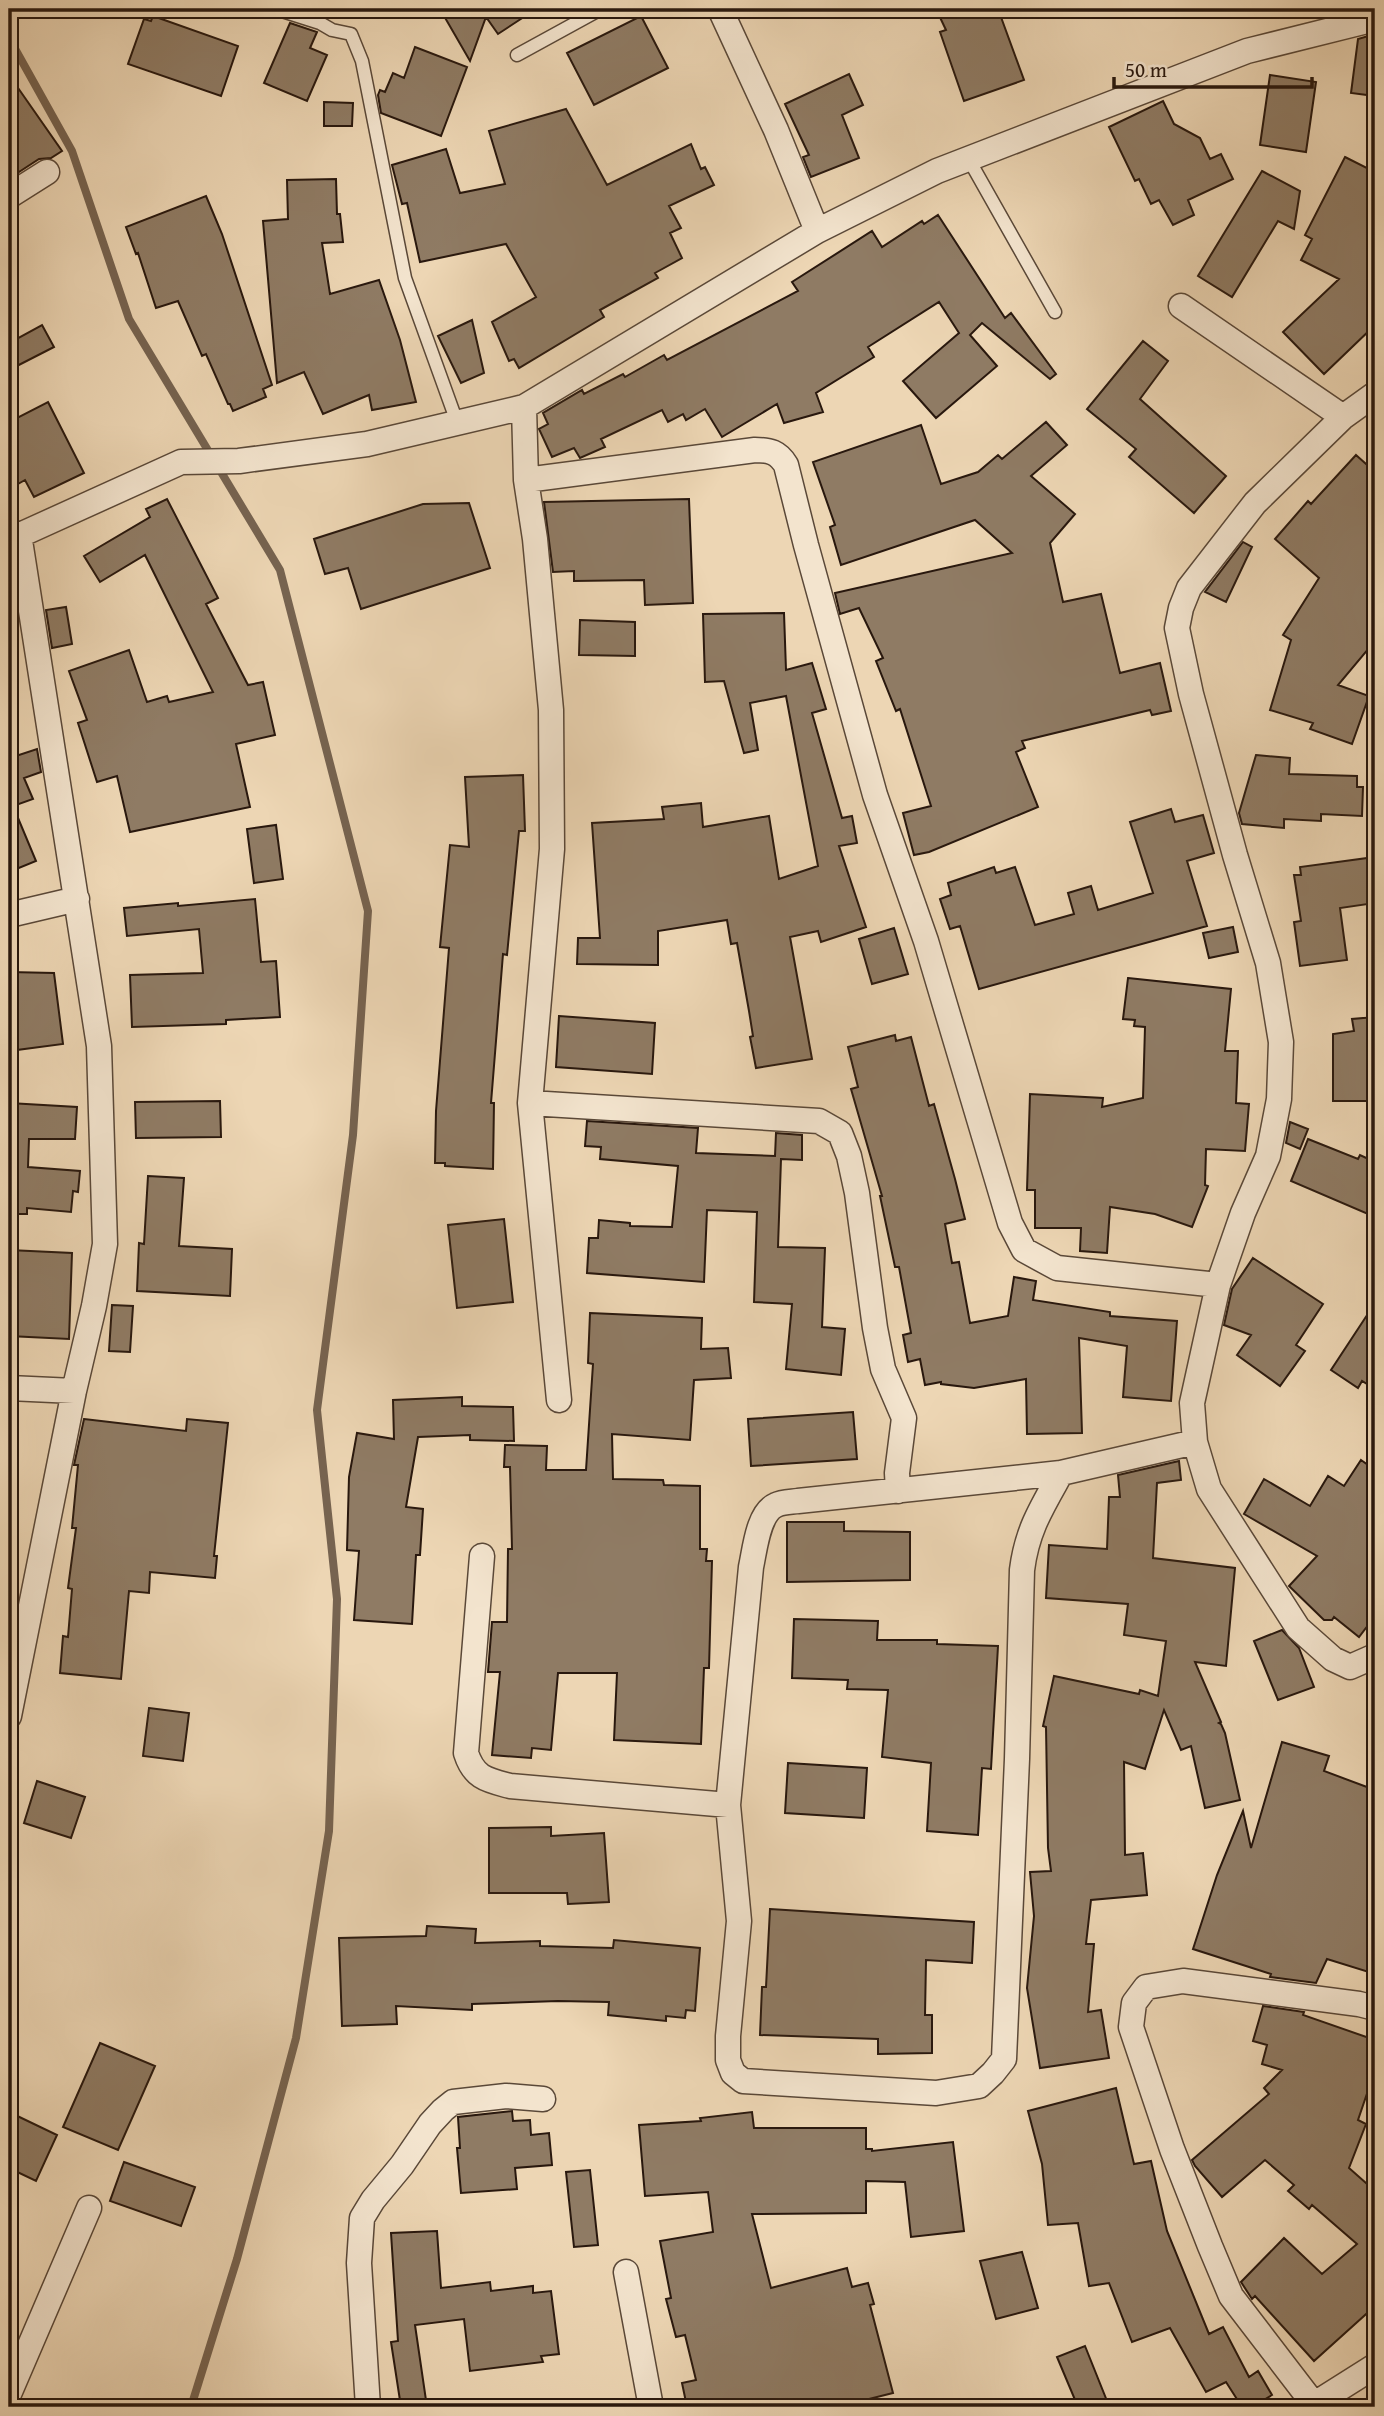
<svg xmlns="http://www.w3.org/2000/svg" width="1384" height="2416" font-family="'Gentium Book Plus',serif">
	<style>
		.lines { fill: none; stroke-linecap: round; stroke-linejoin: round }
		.stream { stroke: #766350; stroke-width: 8 }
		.building { fill: #8f7b64; stroke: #29180e; stroke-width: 2 }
		.lane-casing { stroke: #5a4838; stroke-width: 15 }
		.street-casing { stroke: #5a4838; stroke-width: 27 }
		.lane { stroke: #f3e4ce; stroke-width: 12 }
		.street { stroke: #f3e4ce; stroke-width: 24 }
	</style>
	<rect width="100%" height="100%" fill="#edd6b4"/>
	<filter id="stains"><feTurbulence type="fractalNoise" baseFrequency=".00286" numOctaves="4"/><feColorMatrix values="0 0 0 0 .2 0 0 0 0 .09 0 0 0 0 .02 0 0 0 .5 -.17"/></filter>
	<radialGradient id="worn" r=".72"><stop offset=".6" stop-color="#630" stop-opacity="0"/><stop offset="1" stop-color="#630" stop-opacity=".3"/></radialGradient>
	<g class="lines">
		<path class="stream" d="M9 38 72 151 129 319 280 570 368 911 353 1135 317 1410 337 1599 329 1831 296 2038 237 2259 191 2407"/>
	</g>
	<path class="building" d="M440 9H536L498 34 486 17 470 61Z
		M936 9H998L1024 80 964 101 940 32 946 30Z
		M153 16 238 46 221 96 128 64 144 19 151 21Z
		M641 16 668 68 594 105 567 53Z
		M290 23 317 32 310 48 327 55 307 101 264 83Z
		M1375 34V96L1351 93 1358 39Z
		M415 47 467 67 441 136 381 113 378 95 380 90 385 92 393 73 404 78Z
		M849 74 863 105 842 115 859 158 811 177 803 157 809 155 785 104Z
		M9 75 62 151 51 158 39 159 19 172 9 158Z
		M1270 75 1316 82 1306 152 1260 145Z
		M1163 101 1174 124 1200 138 1210 159 1221 154 1233 179 1188 200 1194 215 1173 225 1159 200 1151 204 1139 179 1135 181 1109 127Z
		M324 102 353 103 352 126H324Z
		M566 109 607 185 691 144 701 169 705 167 714 185 669 206 681 228 670 233 682 258 655 273 658 278 600 310 604 317 519 368 514 359 509 361 492 322 536 297 506 244 420 262 407 203 402 204 392 165 446 149 460 193 505 184 489 131Z
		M1345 157 1375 172V325L1324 374 1283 332 1339 279 1301 260 1312 239 1305 235Z
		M1262 171 1300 191 1294 229 1278 221 1232 297 1198 276Z
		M336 179 337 214H340L343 242 322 243 330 294 379 280 400 340 416 402 372 410 369 395 323 414 304 372 277 383 263 221 288 219 287 180Z
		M206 196 222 234 272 385 263 389 266 397 233 411 230 404H228L206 354 202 356 178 301 156 308 138 253 136 254 126 227Z
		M938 215 1005 318 1011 313 1056 374 1050 379 982 323 970 335 997 366 936 418 903 381 959 333 939 302 868 347 874 357 816 393 823 412 784 423 777 404 722 437 705 409 686 420 683 414 668 422 662 410 601 439 605 447 580 458 574 448 552 457 539 429 548 424 543 413 582 390 584 394 623 374 625 377 664 355 667 360 798 291 792 282 872 231 882 247 922 221 924 224Z
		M472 320 484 373 461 383 438 336Z
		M42 325 54 347 9 370V343Z
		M1143 341 1168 361 1140 399 1226 476 1194 513 1129 457 1136 449 1087 409Z
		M48 402 84 473 34 497 25 480 9 489V422Z
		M1046 422 1067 445 1031 476 1075 514 1050 543 1063 602 1101 594 1120 673 1160 663 1171 711 1152 715 1150 710 1022 741 1025 748 1016 752 1038 807 929 852 914 855 903 813 931 806 900 709 896 711 876 661 883 658 859 608 840 614 835 593 1012 553 975 520 841 565 830 527 835 525 813 462 921 425 941 484 978 472 998 455 1002 459Z
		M1356 455 1375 472V641L1338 685 1369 696 1352 744 1310 729 1313 723 1270 710 1291 640 1283 635 1319 578 1275 539 1308 501 1311 504Z
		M167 499 218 598 206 604 248 685 263 682 275 735 236 744 250 807 130 832 117 776 97 782 78 723 87 720 69 671 129 650 147 702 167 696 169 702 213 692 145 555 100 582 84 556 150 517 146 509Z
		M689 499 693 603 645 605 644 580 574 581V571L553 572 544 502Z
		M469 503 490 568 361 609 348 568 325 574 314 539 423 504Z
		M1243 542 1252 547 1226 602 1205 592Z
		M66 607 72 644 52 648 46 610Z
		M784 613 786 670 812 663 826 709 812 713 842 818 852 816 857 843 839 846 866 927 821 942 818 931 790 937 812 1059 756 1068 750 1037 753 1036 749 1011 737 943 731 944 727 920 658 931V965L577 964 578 938H600L592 823 664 819 662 807 701 803 703 827 769 816 779 879 818 866 786 696 750 703 758 750 744 753 724 681 705 682 703 614Z
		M580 620 635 622V656L579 655Z
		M10 741 16 756 37 749 41 772 24 778 33 799 13 806 36 861 9 872Z
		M1256 755 1290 758 1289 774 1357 776V787H1363L1362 816 1321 814V821L1284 819V828L1242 824 1239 813Z
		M523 775 525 831H519L507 955 503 954 491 1103H494L493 1169 445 1166V1163H435L436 1111 449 948 440 947 450 845 469 847 465 777Z
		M1171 809 1175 822 1203 815 1214 853 1187 861 1207 926 979 989 960 926 950 929 940 899 951 895 948 883 994 867 996 873 1015 867 1035 925 1074 914 1068 893 1091 886 1098 910 1153 893 1130 822Z
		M276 825 283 879 254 883 247 829Z
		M1375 857V903L1340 908 1347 960 1300 966 1294 922 1301 921 1294 875H1301L1300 867Z
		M255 899 261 962 276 961 280 1017 226 1020V1024L132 1027 130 975 203 973 199 929 127 936 124 908 178 903V906Z
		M1233 927 1238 952 1209 958 1203 933Z
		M894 928 908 974 872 984 859 939Z
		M9 972 54 973 63 1044 9 1051Z
		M1128 978 1231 989 1225 1051H1238L1236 1103 1249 1104 1245 1151 1206 1149 1205 1185 1208 1186 1192 1227 1155 1214 1110 1207 1107 1253 1080 1251 1081 1228H1035V1190H1027L1030 1094 1103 1098 1102 1107 1143 1098 1145 1027 1134 1026 1135 1020 1123 1019Z
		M559 1016 655 1023 652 1074 556 1067Z
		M1375 1017V1101H1333V1034L1354 1031 1352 1019Z
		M895 1035 896 1041 911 1037 929 1106 934 1104 955 1179 965 1219 945 1224 952 1263 959 1262 970 1323 1008 1316 1014 1277 1036 1281 1033 1300 1110 1312V1316L1177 1321 1171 1401 1123 1397 1127 1346 1079 1338 1082 1433 1027 1434 1026 1379 974 1388 941 1384V1382L925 1385 920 1359 908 1362 903 1335 911 1333 899 1267H895L880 1196H882L851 1089 858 1087 848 1047Z
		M220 1101 221 1137 136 1138 135 1102Z
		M9 1103 77 1107 75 1139H29L28 1167 80 1171 78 1192 73 1191 71 1212 27 1208V1214H9Z
		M587 1121 698 1128 696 1153 775 1156 776 1133 802 1135V1160L781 1159 778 1247 825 1248 822 1327 845 1329 841 1375 786 1369 792 1304 754 1302 757 1212 707 1210 704 1282 587 1273 589 1238H598L599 1220 630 1223V1226L672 1227 678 1166 600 1159 601 1147 585 1146Z
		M1290 1122 1308 1129 1300 1149 1286 1143Z
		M1308 1139 1358 1159 1360 1155 1375 1162V1217L1291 1181Z
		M148 1176 184 1178 179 1246 232 1249 230 1296 137 1291 139 1243 144 1244Z
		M504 1219 513 1302 457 1308 448 1225Z
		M9 1250 72 1253 69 1339 9 1336Z
		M1253 1258 1323 1304 1296 1345 1305 1351 1280 1386 1237 1355 1251 1335 1224 1325 1232 1289Z
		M1375 1303V1389L1362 1381 1358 1388 1331 1370Z
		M112 1305 133 1306 130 1352 109 1351Z
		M590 1313 702 1318 701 1349 728 1348 731 1378 694 1380 690 1440 612 1434 613 1479 663 1480 664 1485 700 1486V1549H707L706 1561H712L709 1668H704L701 1744 614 1740 617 1673H558L551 1750 532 1748 531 1758 492 1755 500 1672H488L492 1622H507L508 1549H512L510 1467H504L505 1445 547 1446 546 1470H586L593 1364 588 1363Z
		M462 1397V1406L513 1407 514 1441 470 1440V1435L418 1437 406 1507 423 1509 420 1555H416L412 1624 354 1620 359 1551 347 1550 349 1477 357 1433 394 1439 393 1400Z
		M853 1412 857 1459 751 1466 748 1419Z
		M84 1419 186 1431 187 1419 228 1423 214 1556H217L215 1578 150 1572 149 1593 129 1591 121 1679 60 1673 63 1636 68 1637 72 1589 68 1588 76 1528H72L78 1465H74Z
		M1361 1460 1375 1470V1616L1359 1637 1334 1617 1332 1620H1324L1289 1586 1317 1556 1244 1514 1264 1479 1310 1506 1328 1476 1344 1486Z
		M1179 1461 1181 1480 1157 1483 1153 1558 1235 1568 1226 1666 1195 1662 1221 1722 1219 1723 1221 1724 1225 1733 1240 1800 1205 1808 1191 1746 1181 1750 1164 1710 1145 1769 1124 1762 1125 1855 1143 1853 1147 1895 1091 1900 1086 1944H1094L1088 2012 1101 2010 1109 2058 1040 2068 1027 1988 1034 1916 1030 1872 1051 1871 1048 1848 1046 1727 1043 1726 1054 1676 1139 1694 1140 1690 1158 1696 1166 1641 1124 1635 1128 1604 1046 1598 1049 1545 1107 1549 1109 1497H1120L1118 1475Z
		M787 1522H844V1531L910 1532V1580L787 1582Z
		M794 1619 878 1621 877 1640H937V1644L998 1646 991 1769 982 1768 978 1835 927 1831 931 1763 882 1757 888 1690 847 1689 848 1680 792 1678Z
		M1282 1630 1299 1648 1314 1687 1278 1700 1254 1641Z
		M149 1708 189 1713 183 1761 143 1756Z
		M1282 1742 1329 1756 1324 1771 1375 1790V1974L1327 1959 1316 1983 1270 1977 1271 1974 1193 1949 1217 1875 1243 1811 1251 1848Z
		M788 1763 867 1768 864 1818 785 1813Z
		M37 1781 85 1797 71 1838 24 1823Z
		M551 1827V1836L604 1833 609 1902 568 1904 567 1893H489V1828Z
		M770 1909 974 1922 972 1963 926 1960 925 2015H932V2053L878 2054V2039L760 2035 762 1987H766Z
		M427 1926 476 1929 475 1943 540 1941V1946L613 1948 614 1940 700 1948 695 2011 686 2010 685 2018 666 2016V2021L608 2015 609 2002 558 2001 472 2004V2010L396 2006 397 2024 342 2026 339 1938 426 1936Z
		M1263 2006 1304 2012 1303 2015 1375 2040V2070L1358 2120 1366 2124 1349 2168 1375 2191V2306L1314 2361 1255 2296 1252 2299 1241 2282 1284 2238 1322 2274 1357 2244 1312 2205 1309 2209 1288 2191 1294 2185 1265 2160 1222 2197 1195 2166 1192 2160 1269 2094 1264 2088 1282 2070 1262 2064 1267 2045 1253 2041Z
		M100 2043 155 2066 118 2150 63 2127Z
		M1116 2088 1134 2164 1151 2161 1167 2231 1209 2334 1223 2327 1249 2377 1258 2371 1272 2395 1252 2407H1242L1226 2382 1206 2392 1170 2328 1132 2342 1109 2283 1089 2286 1078 2223 1048 2225 1042 2164 1028 2111Z
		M512 2111 513 2121 530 2120 531 2135 549 2133 552 2165 515 2168 517 2189 461 2193 457 2148H460L458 2117Z
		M9 2112 57 2135 36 2181 9 2168Z
		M752 2112 754 2128H866V2149H872V2151L953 2142 964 2231 911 2237 905 2182 866 2181V2213L752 2214 771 2288 847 2268 852 2287 868 2283 874 2304 870 2305 893 2393 837 2407H687L682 2383 696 2380 685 2335 676 2337 666 2299 671 2298 660 2241 713 2232 708 2192 645 2196 639 2125 701 2121 700 2118Z
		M124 2162 195 2187 181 2226 110 2201Z
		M590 2170 598 2245 574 2247 566 2172Z
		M437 2231 441 2288 490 2282 491 2291 533 2286V2293L551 2291 559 2354 541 2356 543 2362 470 2371 464 2319 415 2325 427 2407H401L391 2342 398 2341 391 2233Z
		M1022 2252 1038 2308 996 2319 980 2261Z
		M1085 2346 1107 2401 1092 2407H1078L1057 2357Z"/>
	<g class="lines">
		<g class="lane-casing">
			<path id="lane" d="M276 9 320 23 332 30 351 34 362 61 405 278 457 422
				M517 55 601 9
				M968 158 1055 312"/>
		</g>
		<g class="street-casing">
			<path id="street" d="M720 9 776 130 817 231
				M9 196 47 172
				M1181 306 1343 417
				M1375 394 1343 417 1255 503 1189 588 1181 608 1177 628 1191 694 1235 855 1268 963 1281 1042 1279 1099 1268 1156 1243 1213 1218 1285 1192 1403 1195 1442 1209 1489 1298 1628 1333 1659 1350 1667 1375 1656
				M524 407 526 480 535 539 551 710 552 849 530 1103 559 1400
				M526 480 755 450C770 450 778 452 786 465L806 545 875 795 926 941 1010 1223 1024 1250 1057 1268 1218 1285
				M9 540 181 462 239 461 367 444 524 407 817 231 937 171 1247 51 1375 19
				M9 915 77 899
				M530 1103 819 1121 840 1133 849 1156 857 1193 875 1328 883 1369 904 1418 897 1473 898 1491
				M9 1388 74 1391
				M1061 1473C1042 1507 1027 1530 1022 1570L1017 1759 1004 2059 993 2073 979 2086 936 2093 743 2081 733 2073 728 2060V2036L739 1921 728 1805 751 1567C755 1549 758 1513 776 1505 782 1502 791 1502 798 1501L1061 1473 1195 1442
				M482 1556 466 1753C474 1778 487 1780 510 1786L728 1805
				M9 1716 74 1391 94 1306 105 1244 99 1046 19 534
				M626 2272 651 2407
				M9 2394 89 2208
				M368 2407 359 2263 362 2218 373 2200 402 2165 430 2124 443 2110 453 2102 506 2096 543 2099
				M1310 2407 1375 2366
				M1316 2407 1231 2296 1210 2246 1172 2149 1131 2027 1134 2003 1146 1987 1183 1981 1359 2004 1375 2008"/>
		</g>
		<use href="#lane" class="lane"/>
		<use href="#street" class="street"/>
	</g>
	<rect width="1384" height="2416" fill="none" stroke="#edd6b4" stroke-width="35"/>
	<rect x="10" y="10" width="1363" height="2395" fill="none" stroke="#29180e" stroke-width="3.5"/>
	<rect x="18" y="18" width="1349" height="2381" fill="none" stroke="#29180e" stroke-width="2"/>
	<path d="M1114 77v10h198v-10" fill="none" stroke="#29180e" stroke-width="3.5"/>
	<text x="1125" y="77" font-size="21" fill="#29180e" stroke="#f3e4ce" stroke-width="5" paint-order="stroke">50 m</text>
	<rect width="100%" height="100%" filter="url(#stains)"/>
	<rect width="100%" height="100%" fill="url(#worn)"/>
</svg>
